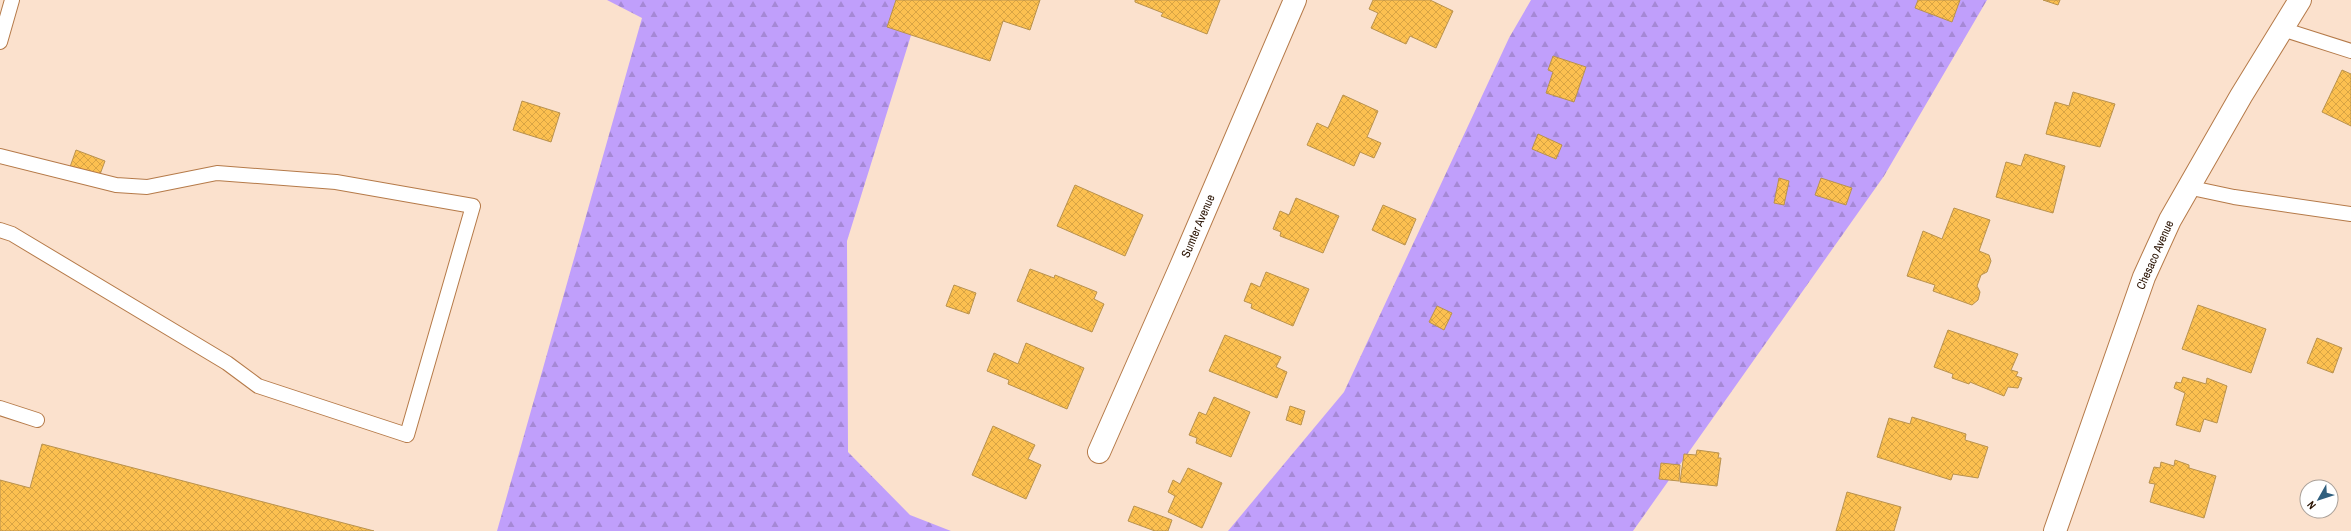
<svg xmlns="http://www.w3.org/2000/svg" width="2351" height="531" font-family="'Archivo Narrow',sans-serif">
	<style>
		.forest { fill: url(#forest-firs) }
		.building { fill: url(#building-cross-hatch); stroke: #b9924e }
		.lines { fill: none; stroke-linecap: round; stroke-linejoin: round }
		.lane-casing { stroke: #b57a49; stroke-width: 16 }
		.street-casing { stroke: #b57a49; stroke-width: 24 }
		.secondary-casing { stroke: #b57a49; stroke-width: 24 }
		.lane { stroke: #fff; stroke-width: 14 }
		.street { stroke: #fff; stroke-width: 22 }
		.secondary { stroke: #fff; stroke-width: 22 }
		.labels { text-anchor: middle; stroke-width: 3; stroke-linejoin: round; paint-order: stroke }
		.street-label { font-size: 12px; fill: #281100; stroke: #fff }
	</style>
	<defs>
		<pattern id="forest-firs" width="22" height="20" patternUnits="userSpaceOnUse"><rect width="22" height="20" fill="#c09ffb"/><path d="M5 1l3.5 6h-7zM16 11l3.5 6h-7z" fill="#a588d5"/></pattern>
		<pattern id="building-cross-hatch" width="8" height="8" patternUnits="userSpaceOnUse"><rect width="8" height="8" fill="#fcc050"/><path d="M0 0l8 8M0 8l8-8" fill="none" stroke="#d8a444"/></pattern>
	</defs>
	<rect width="100%" height="100%" fill="#fbe1cd"/>
	<path class="forest" d="M607 0H922L847 241 848 452 910 515 951 531H497L642 18Z
		M1531 0H1987L1884 176 1633 531H1228L1344 392 1509 38Z"/>
	<path class="building" d="M896 0H1040L1030 30 1003 21 990 61 887 27Z
		M1135 0H1220L1207 34 1161 16 1163 13 1135 2Z
		M1373 0H1430L1453 11 1436 48 1410 36 1406 44 1371 28 1378 13 1369 9Z
		M1918 0H1960L1952 22 1915 8Z
		M2043 0H2060L2058 5Z
		M1553 56 1586 67 1574 102 1546 93 1553 72 1548 70Z
		M2342 70 2351 74V126L2322 112Z
		M2073 92 2115 104 2100 147 2046 134 2055 102 2069 106Z
		M1343 95 1378 111 1367 137 1381 143 1374 158 1360 152 1354 166 1307 145 1317 123 1328 128Z
		M522 101 560 113 551 142 513 130Z
		M1538 134 1562 145 1556 159 1532 149Z
		M76 150 105 161 99 177 70 167Z
		M2025 154 2065 166 2053 213 1996 197 2006 162 2021 166Z
		M1779 178 1789 181 1784 205 1774 203Z
		M1821 178 1852 188 1846 205 1815 195Z
		M1075 185 1143 215 1125 256 1057 226Z
		M1296 198 1339 216 1323 253 1280 236 1281 232 1273 229 1280 211 1289 215Z
		M1383 205 1416 219 1405 245 1372 230Z
		M1954 208 1990 220 1979 251 1989 255 1991 261 1987 272 1981 275 1977 286 1980 292 1978 300 1972 305 1933 291 1935 285 1907 276 1923 231 1942 239Z
		M1030 269 1054 278 1055 275 1097 292 1094 299 1104 304 1092 332 1017 301Z
		M1266 272 1309 289 1293 326 1251 308 1252 304 1244 301 1251 283 1260 287Z
		M954 285 976 293 969 314 946 306Z
		M2198 305 2266 329 2251 373 2182 349Z
		M1437 306 1452 313 1444 330 1429 322Z
		M1948 330 2018 354 2011 370 2018 372 2016 376 2022 378 2018 388 2008 387 2004 396 1970 382 1969 384 1952 378 1953 374 1934 367Z
		M1225 335 1281 357 1276 367 1287 372 1277 398 1209 371Z
		M2317 338 2342 348 2333 373 2307 363Z
		M1026 343 1084 368 1067 409 1008 384 1009 380 987 371 994 353 1018 364Z
		M2183 377 2206 384 2207 378 2227 386 2217 423 2204 419 2200 432 2176 425 2185 393 2174 388 2176 382 2181 383Z
		M1214 397 1250 412 1231 457 1196 443 1197 438 1189 435 1199 412 1206 415Z
		M1290 406 1305 411 1301 425 1286 420Z
		M1912 417 1966 434 1965 440 1988 447 1978 478 1953 474 1951 480 1877 457 1889 418 1910 424Z
		M993 426 1035 445 1028 459 1041 465 1026 499 972 475Z
		M42 444 374 531H0V480L30 488Z
		M1697 450 1719 453 1718 458H1721L1717 486 1680 482 1684 454 1696 455Z
		M2175 460 2189 465V468L2216 476 2204 518 2150 502 2155 484 2149 483 2154 467 2160 468 2161 462 2174 466Z
		M1661 463 1680 465 1679 481 1659 479Z
		M1188 468 1222 483 1202 528 1168 512 1175 496 1168 492 1173 480 1180 484Z
		M1847 492 1901 507 1894 531H1836Z
		M1134 506 1172 520 1168 531H1155L1128 521Z"/>
	<g class="lines">
		<g class="lane-casing">
			<path id="lane" d="M2282 29 2351 51
				M0 42 12 0
				M0 156 116 185 147 187 217 173 336 182 473 206 407 435 258 386 227 363 12 234 0 230
				M2187 187 2234 197 2351 214
				M0 408 37 420"/>
		</g>
		<g class="street-casing">
			<path id="street" d="M1099 452 1181 266 1295 0"/>
		</g>
		<g class="secondary-casing">
			<path id="secondary" d="M2055 531 2144 277 2170 220 2241 96 2300 0"/>
		</g>
		<use href="#lane" class="lane"/>
		<use href="#street" class="street"/>
		<use href="#secondary" class="secondary"/>
	</g>
	<g class="labels">
		<g class="street-label">
			<text transform="translate(1198 226) rotate(-67)" y="4">Sumter Avenue</text>
			<text transform="translate(2155 255) rotate(-66)" y="4">Chesaco Avenue</text>
		</g>
	</g>
	<g transform="translate(2319 499) rotate(231)"><circle r="19" fill="#ffffff" stroke="#a9a099"/>
	<path d="M0-3L7 15L0 10L-7 15Z" fill="#305f7e"/>
	<text y="-6" font-size="11" font-weight="bold" text-anchor="middle" fill="#281100">N</text>
	</g>
</svg>
